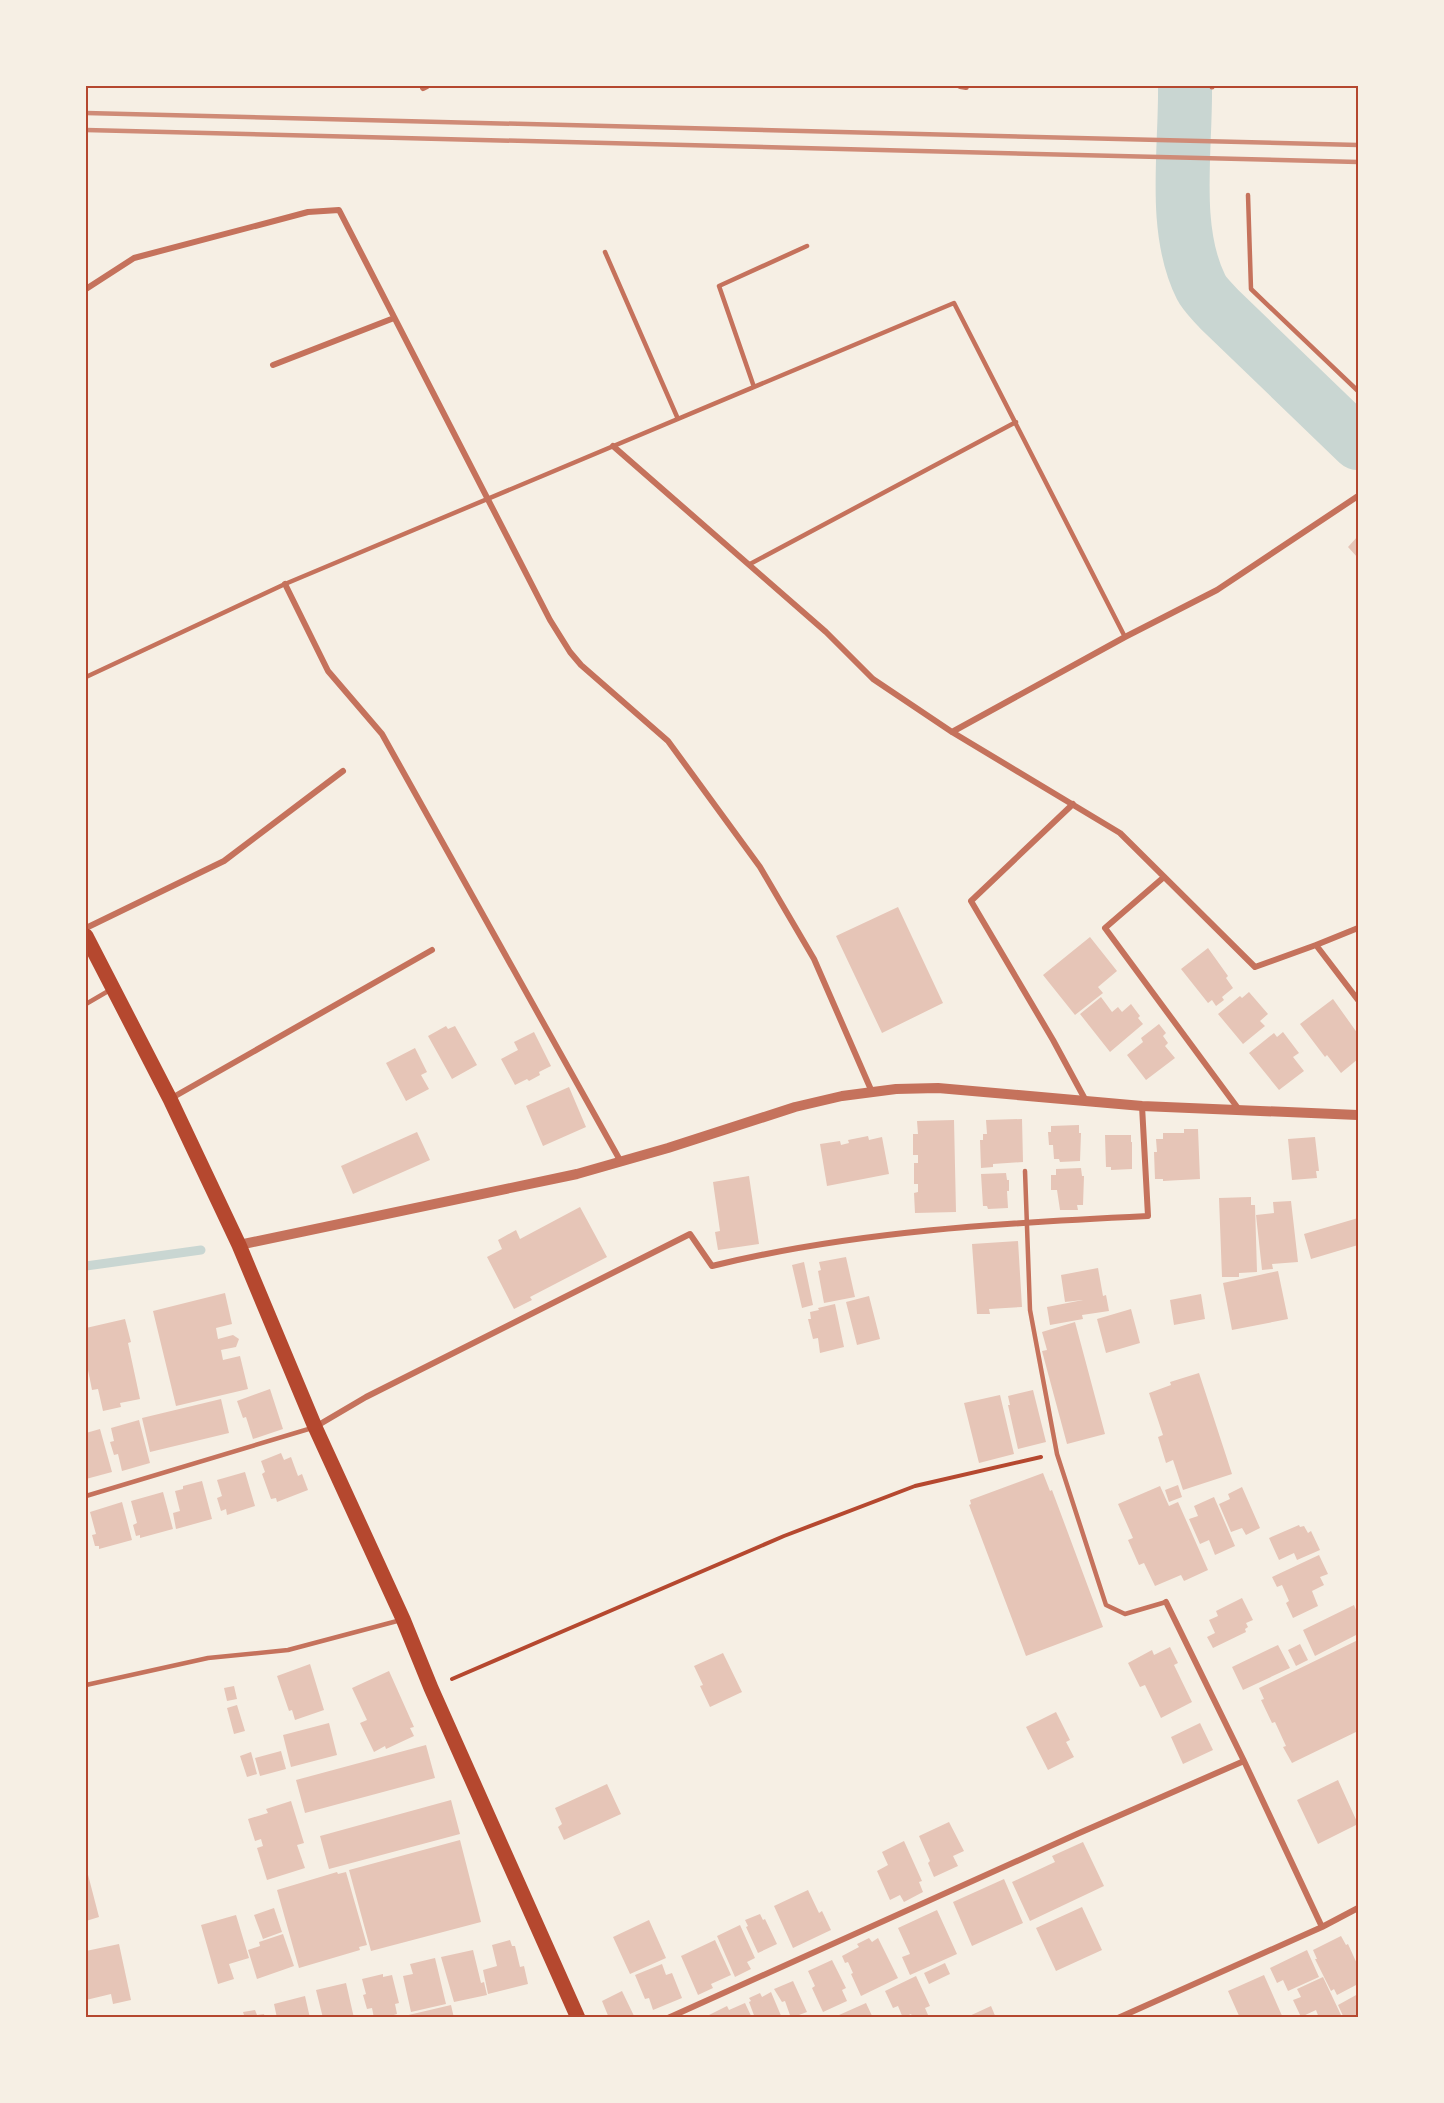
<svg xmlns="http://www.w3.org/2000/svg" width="1444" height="2103" font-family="'DejaVu Sans',sans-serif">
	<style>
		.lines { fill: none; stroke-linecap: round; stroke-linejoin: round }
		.stream { stroke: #c9d6d2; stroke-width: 9 }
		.river { stroke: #c9d6d2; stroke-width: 54 }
		.building { fill: #e6c5b7 }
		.path { stroke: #b5482f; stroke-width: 4 }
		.service { stroke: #c5725c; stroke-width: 4.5 }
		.pedestrian { stroke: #c5725c; stroke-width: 5 }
		.minor { stroke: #c5725c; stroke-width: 6 }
		.tertiary { stroke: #c5725c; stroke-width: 10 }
		.primary { stroke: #b5482f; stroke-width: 15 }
		.rail { stroke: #cf8b77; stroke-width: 4.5 }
		.neatline { fill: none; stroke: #b5482f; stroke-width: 2 }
	</style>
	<rect width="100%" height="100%" fill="#f6efe4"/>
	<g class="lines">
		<path class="stream" d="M86 1266 201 1250"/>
		<path class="river" d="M1185 86C1186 149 1172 229 1201 287 1205 295 1213 302 1219 309L1358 443"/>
	</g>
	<path class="building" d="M1358 536V558L1348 547Z
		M898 907 943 1003 882 1033 836 936Z
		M1090 937 1117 971 1098 987 1103 993 1075 1015 1043 975Z
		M1208 948 1228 976 1226 978 1233 988 1222 997 1224 1000 1216 1006 1212 1000 1208 1003 1181 969Z
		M1249 992 1268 1014 1260 1021 1265 1026 1243 1044 1218 1014 1240 996 1242 998Z
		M1101 997 1112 1012 1118 1007 1122 1012 1131 1004 1140 1016 1138 1018 1143 1024 1110 1052 1080 1014Z
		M1333 999 1358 1034V1059L1341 1073 1327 1055 1325 1057 1300 1024Z
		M1159 1024 1166 1033 1163 1036 1168 1043 1165 1046 1175 1058 1146 1080 1127 1055 1143 1042 1141 1038Z
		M446 1026 448 1029 455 1026 477 1065 452 1079 428 1036Z
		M534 1032 551 1066 539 1072 540 1075 529 1081 527 1079 515 1085 501 1059 518 1050 514 1042Z
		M1283 1032 1299 1053 1293 1057 1304 1071 1279 1090 1249 1053 1274 1033 1277 1037Z
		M415 1048 427 1072 421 1075 429 1089 406 1101 386 1063Z
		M569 1087 586 1127 543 1146 526 1106Z
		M1022 1119 1023 1162 993 1164V1167L981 1168 980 1140H983V1134H987L986 1120Z
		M954 1120 956 1212 915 1213 914 1193 918 1192V1184H914V1163H918V1155H913V1134H918L917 1121Z
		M1079 1125V1133H1081L1080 1161 1060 1162 1059 1159H1054L1053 1145H1049L1048 1132H1051V1126Z
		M1184 1129H1198L1200 1179 1163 1181V1179H1155L1154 1152H1157L1156 1139H1163V1133H1184Z
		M417 1132 430 1160 353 1194 341 1166Z
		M1105 1135H1131V1142H1132V1169L1111 1170V1167H1106Z
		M868 1136 869 1140 882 1137 889 1174 827 1186 820 1144 840 1141 841 1145 849 1143 848 1140Z
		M1315 1137 1319 1171H1316L1317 1178 1292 1180 1288 1139Z
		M1081 1168 1082 1176H1084L1083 1205H1077L1078 1210H1060L1057 1190H1051V1175H1056V1169Z
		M1006 1173 1007 1180H1009V1191H1007L1008 1208 988 1209 987 1206H983L981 1174Z
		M749 1176 759 1244 718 1250 715 1232 720 1231 713 1182Z
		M1251 1197V1205H1255L1257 1272 1239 1273V1277H1222L1219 1198Z
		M1291 1201 1298 1262 1272 1264 1273 1269 1262 1270 1256 1215 1274 1213 1273 1202Z
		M580 1207 607 1257 530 1297 532 1300 514 1309 487 1257 502 1249 498 1240 516 1230 520 1239Z
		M1358 1218V1245L1311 1259 1304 1234Z
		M1018 1241 1022 1307 989 1309 990 1314H977L972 1244Z
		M846 1257 855 1297 824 1303 818 1271 821 1270 819 1262Z
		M804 1262 813 1305 802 1308 792 1265Z
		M1098 1268 1103 1296 1106 1295 1109 1311 1082 1315 1083 1319 1050 1325 1047 1307 1083 1300 1065 1302 1061 1275Z
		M1278 1271 1288 1319 1232 1330 1223 1283Z
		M225 1293 232 1324 216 1328 218 1339 233 1335 239 1339 236 1347 221 1350 223 1360 240 1356 248 1389 176 1406 153 1311Z
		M1201 1294 1205 1319 1174 1325 1170 1300Z
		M869 1296 880 1339 857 1345 846 1302Z
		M835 1304 844 1347 820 1353 818 1338 813 1339 808 1319H811L810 1312 819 1310 818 1308Z
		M1131 1309 1140 1343 1106 1353 1097 1319Z
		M125 1319 131 1342 128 1343 140 1399 120 1403 121 1407 103 1411 98 1389 92 1390 86 1360V1328Z
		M1075 1322 1105 1434 1067 1444 1042 1351 1047 1350 1042 1332Z
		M1199 1373 1232 1474 1183 1490 1173 1460 1166 1463 1158 1437 1163 1435 1149 1393 1171 1385 1170 1382Z
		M270 1389 283 1429 253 1439 246 1417 243 1418 237 1401Z
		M1033 1390 1046 1442 1018 1449 1008 1405H1010L1008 1396Z
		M1000 1395 1014 1454 979 1463 964 1403Z
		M221 1399 229 1433 150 1452 142 1418Z
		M139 1420 150 1463 122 1471 118 1454 114 1455 110 1442 114 1441 111 1428Z
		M100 1429 112 1472 86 1479V1433Z
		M281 1453 284 1460 291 1457 298 1476 302 1474 308 1490 277 1502 276 1498 271 1499 262 1474 265 1472 261 1461Z
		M245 1472 255 1506 227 1515 226 1509 221 1511 217 1498 222 1496 217 1480Z
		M1043 1473 1050 1491 1052 1490 1103 1627 1026 1656 969 1505 971 1504 970 1500Z
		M202 1481 212 1519 176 1529 173 1513 180 1511 175 1491 183 1489V1486Z
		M1178 1485 1182 1497 1169 1502 1165 1490Z
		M1160 1486 1169 1506 1178 1502 1208 1570 1184 1581 1181 1575 1155 1586 1144 1563 1139 1565 1128 1540 1133 1538 1118 1504Z
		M1242 1487 1260 1528 1246 1535 1242 1528 1231 1532 1219 1504 1230 1499 1228 1494Z
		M163 1492 173 1529 140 1538V1535L136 1536 133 1525 137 1523 131 1501Z
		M1214 1497 1235 1546 1215 1555 1209 1540 1200 1544 1189 1519 1198 1516 1194 1506Z
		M122 1502 132 1540 99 1549V1546H95L92 1535 96 1534 90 1512Z
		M1299 1525 1300 1527 1304 1526 1308 1533 1311 1531 1320 1550 1297 1560 1294 1553 1279 1560 1269 1538Z
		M1319 1555 1328 1574 1320 1577 1324 1585 1312 1591 1318 1606 1293 1618 1286 1603 1289 1601 1282 1585 1277 1587 1272 1577Z
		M1242 1598 1253 1620 1246 1623 1248 1627 1245 1629 1246 1632 1213 1648 1207 1637 1215 1633 1209 1620 1218 1616 1216 1611Z
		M1354 1605 1358 1615V1634L1315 1656 1303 1630Z
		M1358 1640V1731L1292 1763 1283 1747 1286 1746 1275 1722 1272 1723 1261 1700 1264 1699 1259 1688Z
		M1300 1644 1308 1660 1296 1666 1288 1650Z
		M1278 1645 1290 1668 1243 1690 1232 1667Z
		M1170 1647 1178 1663 1174 1665 1192 1702 1161 1718 1145 1685 1140 1687 1128 1663 1152 1650 1154 1655Z
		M723 1653 742 1692 710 1707 700 1686 703 1685 694 1666Z
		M310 1664 324 1710 295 1720 292 1710 289 1711 277 1676Z
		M389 1671 414 1727 410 1728 414 1736 386 1749 385 1746 374 1752 360 1723 367 1720 352 1688Z
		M234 1686 237 1699 227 1701 224 1688Z
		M237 1705 245 1731 234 1734 227 1708Z
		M1056 1712 1070 1740 1066 1742 1074 1757 1048 1770 1026 1727Z
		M329 1723 337 1755 291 1767 283 1735Z
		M1200 1723 1213 1750 1183 1764 1171 1737Z
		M426 1745 435 1778 305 1813 296 1780Z
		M281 1751 286 1769 260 1776 255 1758Z
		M251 1752 257 1774 247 1777 240 1756Z
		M1338 1780 1358 1824 1318 1844 1297 1800Z
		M607 1784 621 1814 564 1840 558 1827 562 1824 555 1808Z
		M451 1800 460 1834 329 1869 320 1836Z
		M291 1801 304 1843 297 1845 305 1868 267 1880 257 1848 263 1846 261 1839 255 1841 248 1819 268 1813 266 1809Z
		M949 1822 964 1851 953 1856 958 1866 934 1877 928 1863 930 1861 919 1836Z
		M460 1840 481 1922 371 1951 349 1870Z
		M904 1841 922 1881 919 1882 923 1892 904 1902 900 1895 890 1900 877 1871 888 1865 882 1852Z
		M1083 1842 1104 1886 1030 1921 1012 1882 1055 1862 1052 1856Z
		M86 1867 99 1917 86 1921Z
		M337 1872 338 1874 346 1872 367 1945 359 1947 360 1950 299 1968 277 1890Z
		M1004 1879 1023 1923 972 1946 953 1902Z
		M808 1890 819 1913 822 1911 831 1930 793 1948 774 1906Z
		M1082 1907 1102 1950 1056 1971 1036 1928Z
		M274 1908 282 1932 263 1939 254 1915Z
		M937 1910 957 1954 910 1975 902 1957 910 1954 898 1928Z
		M760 1914 763 1920 765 1919 777 1944 758 1953 746 1927 748 1926 745 1920Z
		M236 1915 249 1958 229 1964 234 1979 218 1984 201 1925Z
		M649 1920 666 1958 630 1974 613 1937Z
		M740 1925 755 1958 747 1962 751 1969 735 1977 717 1936Z
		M283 1934 294 1966 257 1979 248 1950 260 1946 259 1942Z
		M1341 1936 1346 1945 1348 1944 1358 1966V1984L1337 1995 1334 1989 1331 1991 1315 1959H1317L1313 1950Z
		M869 1938 872 1942 878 1938 898 1978 861 1996 851 1974 853 1973 848 1962 845 1963 842 1956 859 1947 857 1944Z
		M510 1940 512 1946H515L520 1967 524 1966 528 1984 488 1994 483 1970 497 1966 492 1945Z
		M715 1940 731 1975 711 1984 713 1988 698 1995 681 1956Z
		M119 1944 131 2000 113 2004 111 1994 86 2000V1951Z
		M473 1950 481 1983 484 1982 487 1995 454 2002 441 1957Z
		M1307 1950 1319 1977 1288 1991 1283 1980 1277 1983 1270 1968Z
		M435 1958 446 2004 411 2012 403 1976 413 1974 410 1964Z
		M832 1960 846 1988 842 1990 847 2001 823 2012 812 1988 815 1986 808 1971Z
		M945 1963 950 1974 929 1984 924 1973Z
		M662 1964 666 1975 672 1973 682 1998 653 2010 649 1998 645 1999 635 1975Z
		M383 1974V1977L392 1975 399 2003 395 2004 397 2014 384 2018H374L372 2008 367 2009 363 1995 366 1994 362 1979Z
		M1264 1975 1283 2018H1240L1228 1991Z
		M916 1976 930 2006 925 2008 928 2015 923 2018H913L911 2014 903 2018 898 2006 893 2008 885 1991Z
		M1323 1977 1341 2015 1336 2018H1319L1316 2010 1301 2017 1293 2000 1301 1997 1297 1989Z
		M793 1981 807 2012 791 2018 785 2001 782 2002 774 1989Z
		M346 1983 354 2018H323L316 1990Z
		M622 1991 635 2018H609L602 2001Z
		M771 1992 782 2018H755L749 2002 751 2001 749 1998 760 1993 762 1997Z
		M1358 1994V2018H1344L1338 2005Z
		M305 1996 310 2018H277L274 2004Z
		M745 2003 752 2018H710L709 2015 727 2006 729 2010Z
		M866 2003 873 2018H841L839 2015Z
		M451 2005 454 2018H400V2017Z
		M991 2006 996 2018H965Z
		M255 2010 257 2015 264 2014 265 2018H245L243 2012Z"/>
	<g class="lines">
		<path class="path" d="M452 1679 784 1536 915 1486 1041 1457"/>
		<path class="service" d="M1248 195 1251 289 1358 391
			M605 252 678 419
			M754 387 719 286 807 246
			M750 564 1016 422
			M86 677 285 584 954 303 1125 637
			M86 1004 110 990
			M1025 1171 1030 1310 1057 1454 1106 1605 1125 1614 1166 1602
			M86 1496 312 1428
			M86 1685 208 1658 288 1650 401 1620"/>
		<path class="pedestrian" d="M1212 86V87"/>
		<path class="minor" d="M960 86 966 87V86
			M423 88 427 86
			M86 289 134 258 308 212 339 210 550 620 570 652 581 665 668 741 760 867 814 959 872 1092
			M273 365 394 318
			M613 446 826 632 873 679 952 732 1120 833 1255 967 1316 945 1358 1000
			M285 584 328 671 382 734 621 1162
			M952 732 1125 637 1217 590 1358 496
			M1073 804 971 901 1053 1040 1086 1101
			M1164 877 1105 928 1240 1111
			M86 928 224 861 343 771
			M1316 945 1358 928
			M170 1099 432 950
			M315 1427 366 1397 690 1234 712 1266C854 1231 1002 1223 1148 1216L1142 1106
			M1166 1602 1244 1761 1322 1927
			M668 2018 1077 1834 1244 1761
			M1118 2018 1322 1927 1358 1908"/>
		<path class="tertiary" d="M239 1245 577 1174 668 1148 795 1107 842 1096 896 1089 938 1088 1142 1106 1358 1115"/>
		<path class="primary" d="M86 936 170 1099 239 1245 315 1427 403 1619 431 1688 578 2018"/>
		<path class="rail" d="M86 113 1358 145
			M86 130 1358 162"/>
	</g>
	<rect width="1444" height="2103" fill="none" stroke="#f6efe4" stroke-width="174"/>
	<rect x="87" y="87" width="1270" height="1929" class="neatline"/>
</svg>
